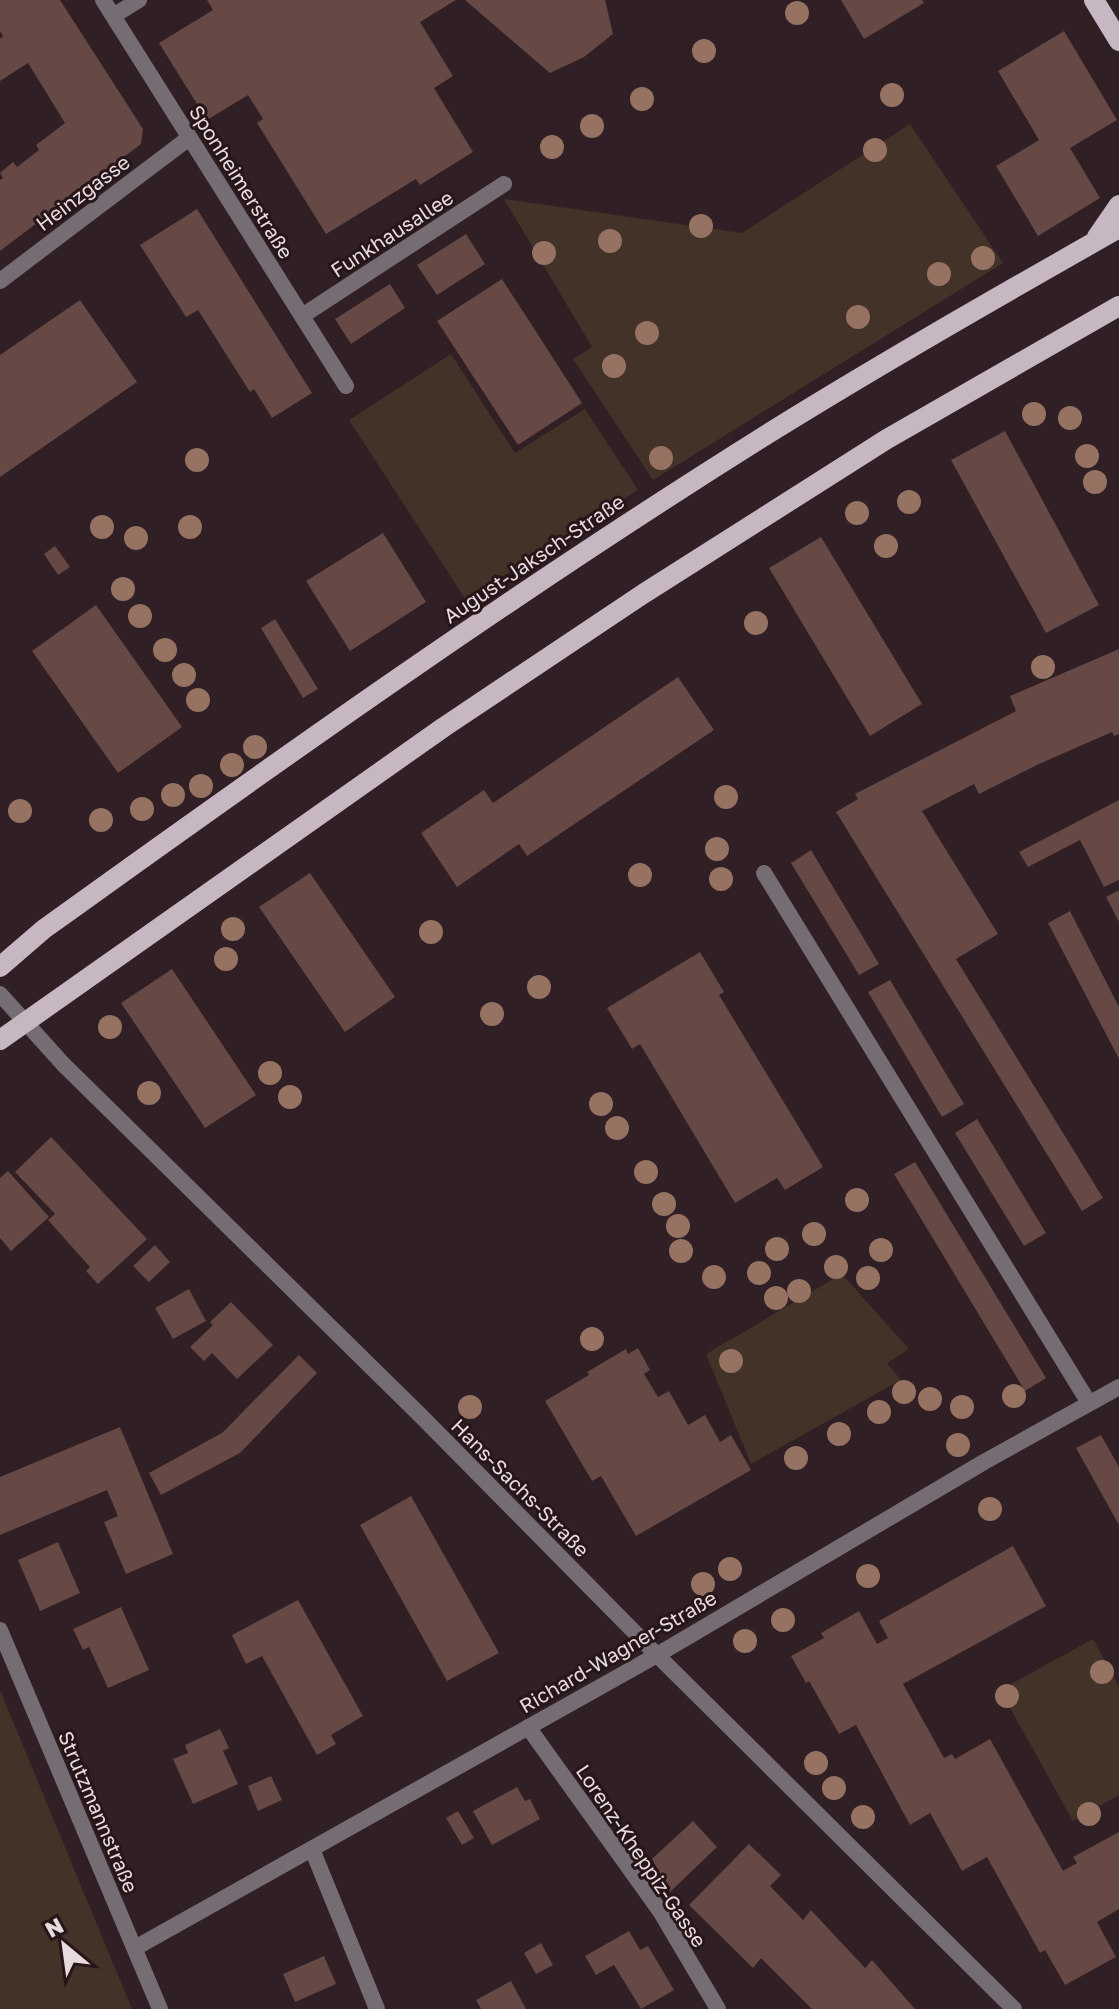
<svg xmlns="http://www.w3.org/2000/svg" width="1119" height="2009" font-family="'Golos Text',sans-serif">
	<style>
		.green { fill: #433227 }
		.building { fill: #664844 }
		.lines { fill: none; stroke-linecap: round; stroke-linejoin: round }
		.lane { stroke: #756d73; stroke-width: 16 }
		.street { stroke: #756d73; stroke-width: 16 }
		.primary { stroke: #c6b7c3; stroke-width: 20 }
		.tree { fill: #957262 }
		.labels { text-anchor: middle; stroke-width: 6; stroke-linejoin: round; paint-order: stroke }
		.street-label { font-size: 20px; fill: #e8dbde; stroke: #26161a }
	</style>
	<rect width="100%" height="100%" fill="#301f24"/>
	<path class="green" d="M910 124 1003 263 653 480 573 359 592 347 504 199 742 233Z
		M451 354 515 453 585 409 638 490 466 600 349 420Z
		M842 1274 909 1349 887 1363 901 1380 751 1464 706 1354Z
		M1093 1639 1119 1686V1795L1073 1821 1000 1690Z
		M0 1690 132 2009H0Z"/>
	<path class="building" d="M0 0H60L143 129 141 144 0 251V180L3 178 0 173 13 162 17 167 39 150 36 145 65 123 28 63 0 81V39L3 36 0 31Z
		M207 0H456L420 22 453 76 434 88 473 152 420 185 416 179 326 234 257 123 263 119 248 95 207 120 159 43 213 10Z
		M465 0H605L613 34 584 57 550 73Z
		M841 0H922L924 3 864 39Z
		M1064 31 1117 120 1070 148 1100 198 1038 236 996 166 1039 140 998 71Z
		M197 209 312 393 272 418 254 389 250 392 198 310 186 317 140 245Z
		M466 234 485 264 437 295 417 265Z
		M502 279 582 403 518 445 437 321Z
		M390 284 405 308 351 344 335 319Z
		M80 300 137 382 0 477V355Z
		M1005 431 1099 605 1046 633 951 460Z
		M383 533 426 602 350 651 306 581Z
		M821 537 922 704 870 736 769 568Z
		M55 546 70 567 58 575 44 554Z
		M96 605 182 727 118 773 32 651Z
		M275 619 318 689 303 698 261 628Z
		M1119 649V734L1114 736 1112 732 1039 764 979 794 974 784 922 811 998 934 956 959 1103 1198 1082 1211 836 812 858 799 855 794 1016 711 1010 696Z
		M678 677 714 730 527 856 519 844 457 887 421 833 484 790 493 803Z
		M1119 800V880L1104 887 1080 840 1028 867 1019 852Z
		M811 850 879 964 859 975 791 863Z
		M310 873 395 997 345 1032 259 907Z
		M1119 890V922L1106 897Z
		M1070 911 1119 1007V1059L1048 923Z
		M700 952 724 992 719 995 823 1167 785 1190 777 1178 735 1203 640 1044 632 1049 607 1008Z
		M172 969 256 1095 205 1128 121 1003Z
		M890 980 964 1104 942 1117 868 992Z
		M977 1119 1046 1233 1024 1246 955 1133Z
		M51 1137 147 1239 98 1284 86 1271 90 1267 48 1220 55 1214 15 1172Z
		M915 1162 1046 1378 1025 1391 894 1174Z
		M8 1171 49 1217 11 1251 0 1238V1178Z
		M155 1245 170 1262 149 1282 133 1266Z
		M189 1289 206 1321 173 1339 155 1308Z
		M231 1302 273 1345 237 1379 212 1353 204 1361 190 1347 213 1325 210 1322Z
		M638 1348 650 1370 644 1374 658 1397 669 1391 688 1425 705 1415 720 1442 731 1435 751 1470 636 1536 601 1476 592 1481 545 1401 589 1375 587 1372 626 1349 628 1354Z
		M299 1355 317 1373 240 1453 161 1495 149 1473 222 1433Z
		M120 1427 173 1554 126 1574 104 1522 118 1516 107 1490 0 1535V1477Z
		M1101 1435 1119 1467V1525L1076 1448Z
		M411 1496 499 1653 447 1681 360 1525Z
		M58 1542 80 1593 40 1611 18 1560Z
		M1013 1546 1046 1606 903 1684 944 1758 952 1754 955 1759 990 1739 1063 1871 1077 1863 1073 1857 1119 1832V1909L1097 1922 1116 1957 1065 1985 1045 1950 1040 1953 987 1857 962 1871 930 1813 910 1825 856 1725 839 1734 809 1681 806 1683 791 1656 824 1638 821 1633 859 1611 877 1644 888 1638 879 1621Z
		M298 1600 363 1716 331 1735 336 1744 317 1755 262 1656 246 1664 232 1635Z
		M121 1607 149 1670 108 1688 89 1647 83 1650 73 1629Z
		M220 1729 229 1748 223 1751 238 1784 193 1804 173 1759 188 1753 185 1745Z
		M271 1776 282 1800 258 1811 248 1786Z
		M517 1787 525 1801 530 1799 540 1819 492 1845 473 1811Z
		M458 1811 474 1838 462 1845 446 1818Z
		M693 1821 717 1847 670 1892 652 1859Z
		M749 1844 781 1875 770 1886 803 1920 811 1910 865 1968 872 1960 915 2009H812L761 1958 753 1968 689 1905Z
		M629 1931 640 1950 648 1946 674 1990 641 2009 614 1965 596 1975 585 1956Z
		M541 1943 553 1965 536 1974 524 1953Z
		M324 1956 336 1984 295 2002 283 1974Z
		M511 1981 526 2009H481L476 2000Z"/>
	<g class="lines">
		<path class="lane" d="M302 316 504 184
			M764 873 1089 1403
			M312 1849 377 2009"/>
		<path class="street" d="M103 0 346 386
			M113 16 139 0
			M0 281 189 138
			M0 994 63 1064 421 1416 657 1655 1014 2009
			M0 1630 160 2009
			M528 1727 660 1911 718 2009
			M135 1948 657 1655 984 1462 1119 1387"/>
		<path class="primary" d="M1094 0 1119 41
			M1097 237 1119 205
			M0 967 44 929C283 757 524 586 774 430 887 360 1003 294 1119 228
			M0 1040 444 727 643 594 887 439 1119 306"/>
	</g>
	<g class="tree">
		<circle cx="797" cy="13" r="12"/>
		<circle cx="704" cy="51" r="12"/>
		<circle cx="892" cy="95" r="12"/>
		<circle cx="642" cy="99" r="12"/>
		<circle cx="592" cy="126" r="12"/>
		<circle cx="552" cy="147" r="12"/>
		<circle cx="875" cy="150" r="12"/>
		<circle cx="701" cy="226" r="12"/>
		<circle cx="610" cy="241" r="12"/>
		<circle cx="544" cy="253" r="12"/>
		<circle cx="983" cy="258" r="12"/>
		<circle cx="939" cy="274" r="12"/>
		<circle cx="858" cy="317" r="12"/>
		<circle cx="647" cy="333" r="12"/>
		<circle cx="614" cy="366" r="12"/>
		<circle cx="1034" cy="414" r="12"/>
		<circle cx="1070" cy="418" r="12"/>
		<circle cx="1087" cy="456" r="12"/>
		<circle cx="661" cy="458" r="12"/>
		<circle cx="197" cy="460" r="12"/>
		<circle cx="1095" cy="482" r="12"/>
		<circle cx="909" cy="502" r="12"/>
		<circle cx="857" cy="513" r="12"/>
		<circle cx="102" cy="527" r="12"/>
		<circle cx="190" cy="527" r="12"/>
		<circle cx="136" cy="538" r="12"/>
		<circle cx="886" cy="546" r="12"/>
		<circle cx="123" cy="589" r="12"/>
		<circle cx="140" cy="616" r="12"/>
		<circle cx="756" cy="623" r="12"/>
		<circle cx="165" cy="650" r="12"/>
		<circle cx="1043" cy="667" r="12"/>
		<circle cx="184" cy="675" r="12"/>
		<circle cx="198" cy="700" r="12"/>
		<circle cx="255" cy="747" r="12"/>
		<circle cx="232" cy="765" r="12"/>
		<circle cx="201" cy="786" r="12"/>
		<circle cx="173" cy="795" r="12"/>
		<circle cx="726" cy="797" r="12"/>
		<circle cx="142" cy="809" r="12"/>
		<circle cx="20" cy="811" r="12"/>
		<circle cx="101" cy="820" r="12"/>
		<circle cx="717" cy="849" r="12"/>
		<circle cx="640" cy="875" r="12"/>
		<circle cx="721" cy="879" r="12"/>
		<circle cx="233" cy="929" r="12"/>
		<circle cx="431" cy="932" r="12"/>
		<circle cx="226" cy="959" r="12"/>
		<circle cx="539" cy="987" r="12"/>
		<circle cx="492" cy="1014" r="12"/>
		<circle cx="110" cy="1027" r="12"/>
		<circle cx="270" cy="1073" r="12"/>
		<circle cx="149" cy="1093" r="12"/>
		<circle cx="290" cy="1097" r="12"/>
		<circle cx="601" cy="1104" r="12"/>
		<circle cx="617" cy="1128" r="12"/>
		<circle cx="646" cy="1172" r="12"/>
		<circle cx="857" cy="1200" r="12"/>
		<circle cx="664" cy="1204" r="12"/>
		<circle cx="678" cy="1226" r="12"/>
		<circle cx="814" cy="1234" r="12"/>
		<circle cx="777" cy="1249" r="12"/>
		<circle cx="881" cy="1250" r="12"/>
		<circle cx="681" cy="1251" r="12"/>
		<circle cx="836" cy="1267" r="12"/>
		<circle cx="759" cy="1273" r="12"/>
		<circle cx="714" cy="1277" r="12"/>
		<circle cx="868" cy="1278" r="12"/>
		<circle cx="799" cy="1291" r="12"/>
		<circle cx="776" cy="1298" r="12"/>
		<circle cx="592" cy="1339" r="12"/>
		<circle cx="731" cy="1361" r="12"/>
		<circle cx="904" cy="1392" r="12"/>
		<circle cx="1014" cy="1396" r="12"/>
		<circle cx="930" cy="1399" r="12"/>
		<circle cx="470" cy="1407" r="12"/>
		<circle cx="962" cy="1407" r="12"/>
		<circle cx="879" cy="1412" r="12"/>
		<circle cx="839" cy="1434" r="12"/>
		<circle cx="958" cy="1445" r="12"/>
		<circle cx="796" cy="1458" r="12"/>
		<circle cx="990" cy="1509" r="12"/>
		<circle cx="730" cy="1569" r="12"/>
		<circle cx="868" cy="1576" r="12"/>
		<circle cx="703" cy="1584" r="12"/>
		<circle cx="783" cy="1620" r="12"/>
		<circle cx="745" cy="1641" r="12"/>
		<circle cx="1102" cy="1672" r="12"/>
		<circle cx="1007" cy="1696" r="12"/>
		<circle cx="816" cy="1763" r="12"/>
		<circle cx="834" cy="1788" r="12"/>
		<circle cx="1089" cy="1814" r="12"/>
		<circle cx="863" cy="1817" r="12"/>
	</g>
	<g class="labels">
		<g class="street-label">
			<text transform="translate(241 182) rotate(58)" y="7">Sponheimerstraße</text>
			<text transform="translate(83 193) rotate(-37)" y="7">Heinzgasse</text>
			<text transform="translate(392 234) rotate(-33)" y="7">Funkhausallee</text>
			<text transform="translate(534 559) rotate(-34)" y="7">August-Jaksch-Straße</text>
			<text transform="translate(520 1488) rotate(45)" y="7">Hans-Sachs-Straße</text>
			<text transform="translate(618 1652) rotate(-30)" y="7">Richard-Wagner-Straße</text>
			<text transform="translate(98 1812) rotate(67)" y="7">Strutzmannstraße</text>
			<text transform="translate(641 1856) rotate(56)" y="7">Lorenz-Kheppiz-Gasse</text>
		</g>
	</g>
	<g transform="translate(64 1945) rotate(331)" stroke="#26161a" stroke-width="6" paint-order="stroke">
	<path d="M0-6L14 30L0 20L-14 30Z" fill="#e8dbde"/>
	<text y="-12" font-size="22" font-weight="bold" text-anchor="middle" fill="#e8dbde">N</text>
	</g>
</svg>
